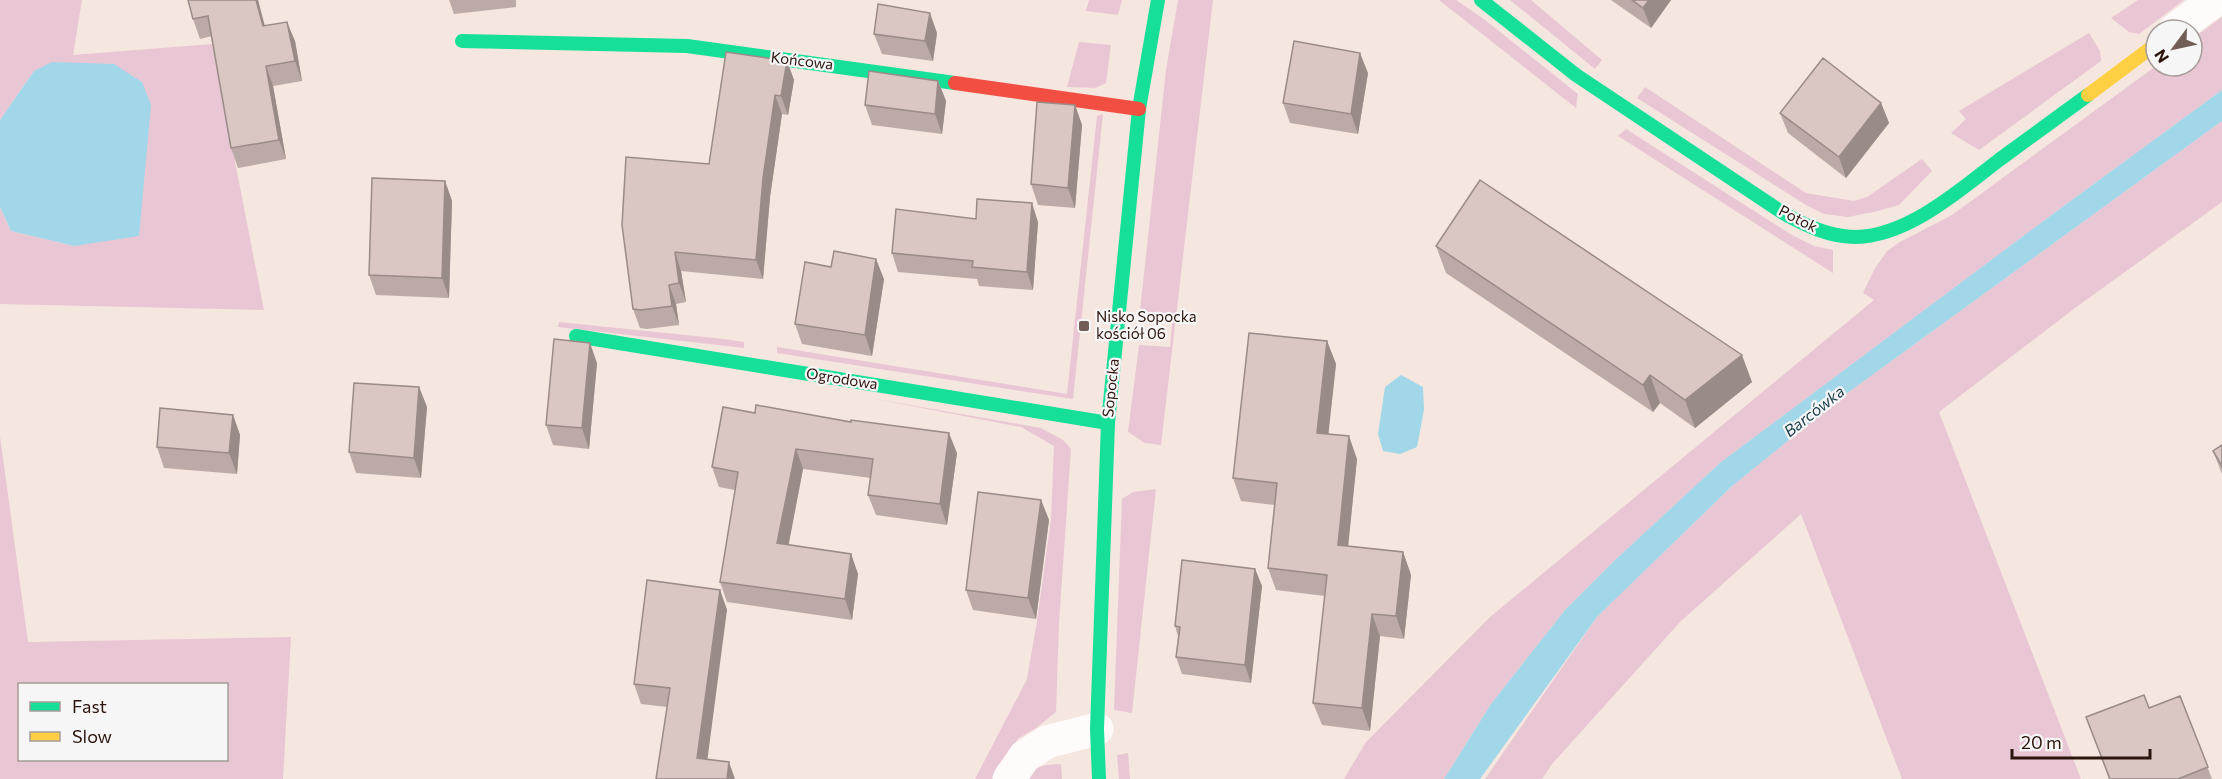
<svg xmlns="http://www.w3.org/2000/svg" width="2222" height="779" font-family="Commissioner,sans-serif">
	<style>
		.green { fill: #e9c6d3; fill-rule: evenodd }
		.water { fill: #a2d7ea }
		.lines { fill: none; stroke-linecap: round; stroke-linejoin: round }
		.street { stroke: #fefbfa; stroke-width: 33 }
		.fast { stroke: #16e098; stroke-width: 14 }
		.slow { stroke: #ffcf43; stroke-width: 14 }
		.jam { stroke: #f24e42; stroke-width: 14 }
		.wall { fill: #bbaaa7 }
		.shaded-wall { fill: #998b88 }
		.building { fill: #dac6c2; stroke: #998b88; stroke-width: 1.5 }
		.poi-dot { fill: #725e56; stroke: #f6f6f6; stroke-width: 2 }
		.labels { text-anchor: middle; stroke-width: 4.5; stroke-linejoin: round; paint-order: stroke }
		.street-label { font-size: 15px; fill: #2c150c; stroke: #f6f6f6 }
		.poi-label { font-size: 15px; fill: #2c150c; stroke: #f6f6f6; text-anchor: start }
		.water-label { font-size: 16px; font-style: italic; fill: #1b414e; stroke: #f6f6f6 }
	</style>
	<rect width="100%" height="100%" fill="#f5e6df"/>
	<path class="green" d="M0 0H82L73 55 212 44 264 310 0 304V207L11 231 74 246 34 71 0 120Z
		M1089 0H1122L1118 15 1086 11Z
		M1178 0H1213L1161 445 1145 443 1128 432 1139 345 1170 347 1173 314 1140 311 1166 70Z
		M1439 0H1456L1485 20 1578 94 1576 108Z
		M1510 0H1531L1602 60 1595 69Z
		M2138 0H2184L2139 34 2129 32 2111 18Z
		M2222 17V90L2046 219 1721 462 1614 561 1565 610 1491 704 1444 779H1344L1366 742 1490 617 1874 300 1863 293 1874 270 1887 251 1900 242 1952 215 2156 66H2192V39Z
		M2089 33 2100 51 2101 61 1979 150 1951 133 1966 119 1959 111Z
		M1079 42 1111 45 1106 83 1095 88 1067 87Z
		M1645 87 1806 193 1854 201 1867 197 1922 159 1932 171 1899 205 1874 212 1848 217 1824 214 1806 205 1637 98Z
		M1103 114 1073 399 777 353V347L1067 394 1097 116Z
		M2222 121V202L2075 308 1939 412 2081 779H1902L1801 514 1680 622 1552 764 1542 779H1485L1597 617 1731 487 1846 394Z
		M1626 129 1790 234 1814 246 1833 250V273L1618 136Z
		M559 322 724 339 744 342V348L558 327Z
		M870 398 1041 428 1063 440 1071 449 1059 623 1056 712 1036 728 1019 738 1006 755 993 779H975L1027 679 1037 621 1051 519 1054 446 1021 427Z
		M0 436 28 642 291 637 283 779H0ZM20 684H226V760H20Z
		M1156 489 1132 713 1114 710 1122 499 1133 492Z
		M1128 753 1130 779H1119L1117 755Z
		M1061 764 1062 779H1026C1034 765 1045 765 1061 764Z"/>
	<path class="water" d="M52 62 114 64 142 82 151 105 139 236 74 246 11 231 0 207V120L34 71Z
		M2222 90V121L1846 394 1731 487 1597 617 1480 779H1444L1491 704 1565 610 1614 561 1721 462 2046 219Z
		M1401 375 1423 387 1424 410 1417 447 1400 454 1383 451 1378 434 1385 387Z"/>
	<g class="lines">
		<path class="street" d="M2175 30 2215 0
			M1009 779 1025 756 1047 742 1097 729"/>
		<path class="fast" d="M1481 0 1576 75 1783 213C1806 226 1830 237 1856 237 1908 236 1960 190 1999 160 2029 138 2058 117 2088 95
			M462 41 687 46 955 83
			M576 336 1108 423
			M1099 779 1097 729 1108 423 1139 109 1158 0"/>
		<path class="slow" d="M2088 95 2156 44"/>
		<path class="jam" d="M955 83 1139 109"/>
	</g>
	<path class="wall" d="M188 0H258L264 26 295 41 302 81 273 86 286 159 238 168 231 148 212 36 200 39 193 19Z
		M449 0H516V7L454 14Z
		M1611 0H1671L1651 28Z
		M937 33 933 61 882 54 874 34Z
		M787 61 794 80 788 115 782 114 770 197 763 279 681 271 686 302 676 304 679 325 647 329 640 328 633 309 709 164Z
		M1368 73 1358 134 1290 123 1283 103Z
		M938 81 946 101 942 134 872 125 865 105Z
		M1881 103 1889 123 1846 178 1788 133 1780 113Z
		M1075 105 1082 125 1075 208 1038 205 1031 184Z
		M445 181 452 201 449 298 376 295 369 275Z
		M976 219 1038 222 1033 290 979 286 977 279 898 272 892 253Z
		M1436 246 1752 382 1695 428 1660 403 1653 412 1446 273Z
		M884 279 872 356 802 344 795 324Z
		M1327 341 1336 364 1328 434 1357 459 1348 546 1403 552 1411 575 1404 639 1380 636 1370 731 1322 725 1313 703 1325 596 1276 590 1268 568 1275 505 1241 501 1233 478Z
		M597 363 589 449 553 445 546 425Z
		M419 387 427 407 421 478 356 473 349 452Z
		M755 413 957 453 947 525 876 515 868 495 871 478 803 469 788 545 851 554 858 574 852 620 727 602 720 582 735 490 719 487 712 467Z
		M233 415 240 435 237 474 164 468 157 447Z
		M2222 445V474L2213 451Z
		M1041 500 1049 520 1036 619 973 610 966 590Z
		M1255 569 1262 586 1251 683 1182 674 1176 657 1178 636 1175 626Z
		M720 590 727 610 656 779 667 707 641 704 634 684Z
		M2180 696 2212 779H2109L2086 717 2149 708Z"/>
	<path class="shaded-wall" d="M256 0H258L270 45 263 26Z
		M1649 0H1671L1651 28 1643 8Z
		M930 13 937 33 933 61 925 41Z
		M287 22 295 41 302 81 295 61Z
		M1360 53 1368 73 1358 134 1351 114Z
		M787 61 794 80 788 115 781 96Z
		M266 66 273 86 286 159 279 140Z
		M938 81 946 101 942 134 935 114Z
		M775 95 782 114 770 197 763 279 756 260 763 178Z
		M1881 103 1889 123 1846 178 1839 157Z
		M1075 105 1082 125 1075 208 1068 188Z
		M445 181 452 201 449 298 442 278Z
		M1032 203 1038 222 1033 290 1027 272Z
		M675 252 681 271 686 302 679 283Z
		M876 259 884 279 872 356 865 335Z
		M669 285 676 304 679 325 672 306Z
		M1327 341 1336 364 1326 456 1317 433Z
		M590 343 597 363 589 449 582 428Z
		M1742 355 1752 382 1695 428 1685 400Z
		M1650 375 1660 403 1653 412 1643 385Z
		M419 387 427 407 421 478 414 458Z
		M233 415 240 435 237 474 229 453Z
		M949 433 957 453 947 525 940 504Z
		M1349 436 1357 459 1346 567 1338 545Z
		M796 449 803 469 785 564 777 543Z
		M1041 500 1049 520 1036 619 1028 598Z
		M1403 552 1411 575 1404 639 1396 616Z
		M851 554 858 574 852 620 845 599Z
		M1255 569 1262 586 1251 683 1245 665Z
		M720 590 727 610 705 778 697 758Z
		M1372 614 1380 636 1370 731 1362 708Z
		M729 762 735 779H727Z"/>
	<path class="building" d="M188 0H256L263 26 287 22 295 61 266 66 279 140 231 148 208 16 193 19Z
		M1632 0H1649L1643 8Z
		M878 4 930 13 925 41 874 34Z
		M1294 41 1360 53 1351 114 1283 103Z
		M726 52 787 61 781 96 775 95 763 178 756 260 675 252 679 283 669 285 672 306 641 310 633 309 622 225 626 157 709 164Z
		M1823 58 1881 103 1839 157 1780 113Z
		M869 71 938 81 935 114 865 105Z
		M1037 102 1075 105 1068 188 1031 184Z
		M372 178 445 181 442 278 369 275Z
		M1480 180 1742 355 1685 400 1650 375 1643 385 1436 246Z
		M977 199 1032 203 1027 272 972 267 973 261 892 253 896 209 976 219Z
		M834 251 876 259 865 335 795 324 805 262 831 267Z
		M1249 333 1327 341 1317 433 1349 436 1338 545 1403 552 1396 616 1372 614 1362 708 1313 703 1327 575 1268 568 1277 483 1233 478Z
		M554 339 590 343 582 428 546 425Z
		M354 383 419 387 414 458 349 452Z
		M756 405 851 422V420L949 433 940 504 868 495 873 459 796 449 777 543 851 554 845 599 720 582 738 472 712 467 723 407 755 413Z
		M160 408 233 415 229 453 157 447Z
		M2222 445V466L2213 451Z
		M978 492 1041 500 1028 598 966 590Z
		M1182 560 1255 569 1245 665 1176 657 1180 627 1175 626Z
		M647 580 720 590 697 758 729 762 727 779H656L670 688 634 684Z
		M2144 695 2149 708 2180 696 2208 767 2178 779H2110L2086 717Z"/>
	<rect class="poi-dot" x="1078" y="320" width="12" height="12" rx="3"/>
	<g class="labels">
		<g class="street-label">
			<text transform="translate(802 61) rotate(7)" y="5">Końcowa</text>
			<text transform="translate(1798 219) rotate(27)" y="5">Potok</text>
			<text transform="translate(842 379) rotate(9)" y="5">Ogrodowa</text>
			<text transform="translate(1111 388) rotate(-84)" y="5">Sopocka</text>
		</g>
		<g class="poi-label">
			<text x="1096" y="322">Nisko Sopocka<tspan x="1096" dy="17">kościół 06</tspan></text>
		</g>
		<g class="water-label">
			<text transform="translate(1814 411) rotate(-38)" y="6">Barcówka</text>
		</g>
	</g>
	<rect x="18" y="683" width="210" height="78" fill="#f6f6f6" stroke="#a59c98" stroke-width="1.5"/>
	<rect x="30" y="702" width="30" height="9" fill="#16e098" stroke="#a59c98" stroke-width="1.5"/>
	<text x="72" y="713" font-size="18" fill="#2c150c">Fast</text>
	<rect x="30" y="732" width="30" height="9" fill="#ffcf43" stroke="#a59c98" stroke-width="1.5"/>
	<text x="72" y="743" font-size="18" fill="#2c150c">Slow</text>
	<g transform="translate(2174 48) rotate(237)"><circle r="28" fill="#f6f6f6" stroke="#a59c98" stroke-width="1.5"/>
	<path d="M0-4.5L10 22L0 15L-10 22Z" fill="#725e56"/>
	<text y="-9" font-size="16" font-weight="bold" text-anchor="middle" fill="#2c150c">N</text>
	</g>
	<path d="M2012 749v9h138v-9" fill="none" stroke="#2c150c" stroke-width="3"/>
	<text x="2021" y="749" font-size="18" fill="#2c150c" stroke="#f6f6f6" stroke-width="4.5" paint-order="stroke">20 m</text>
</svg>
